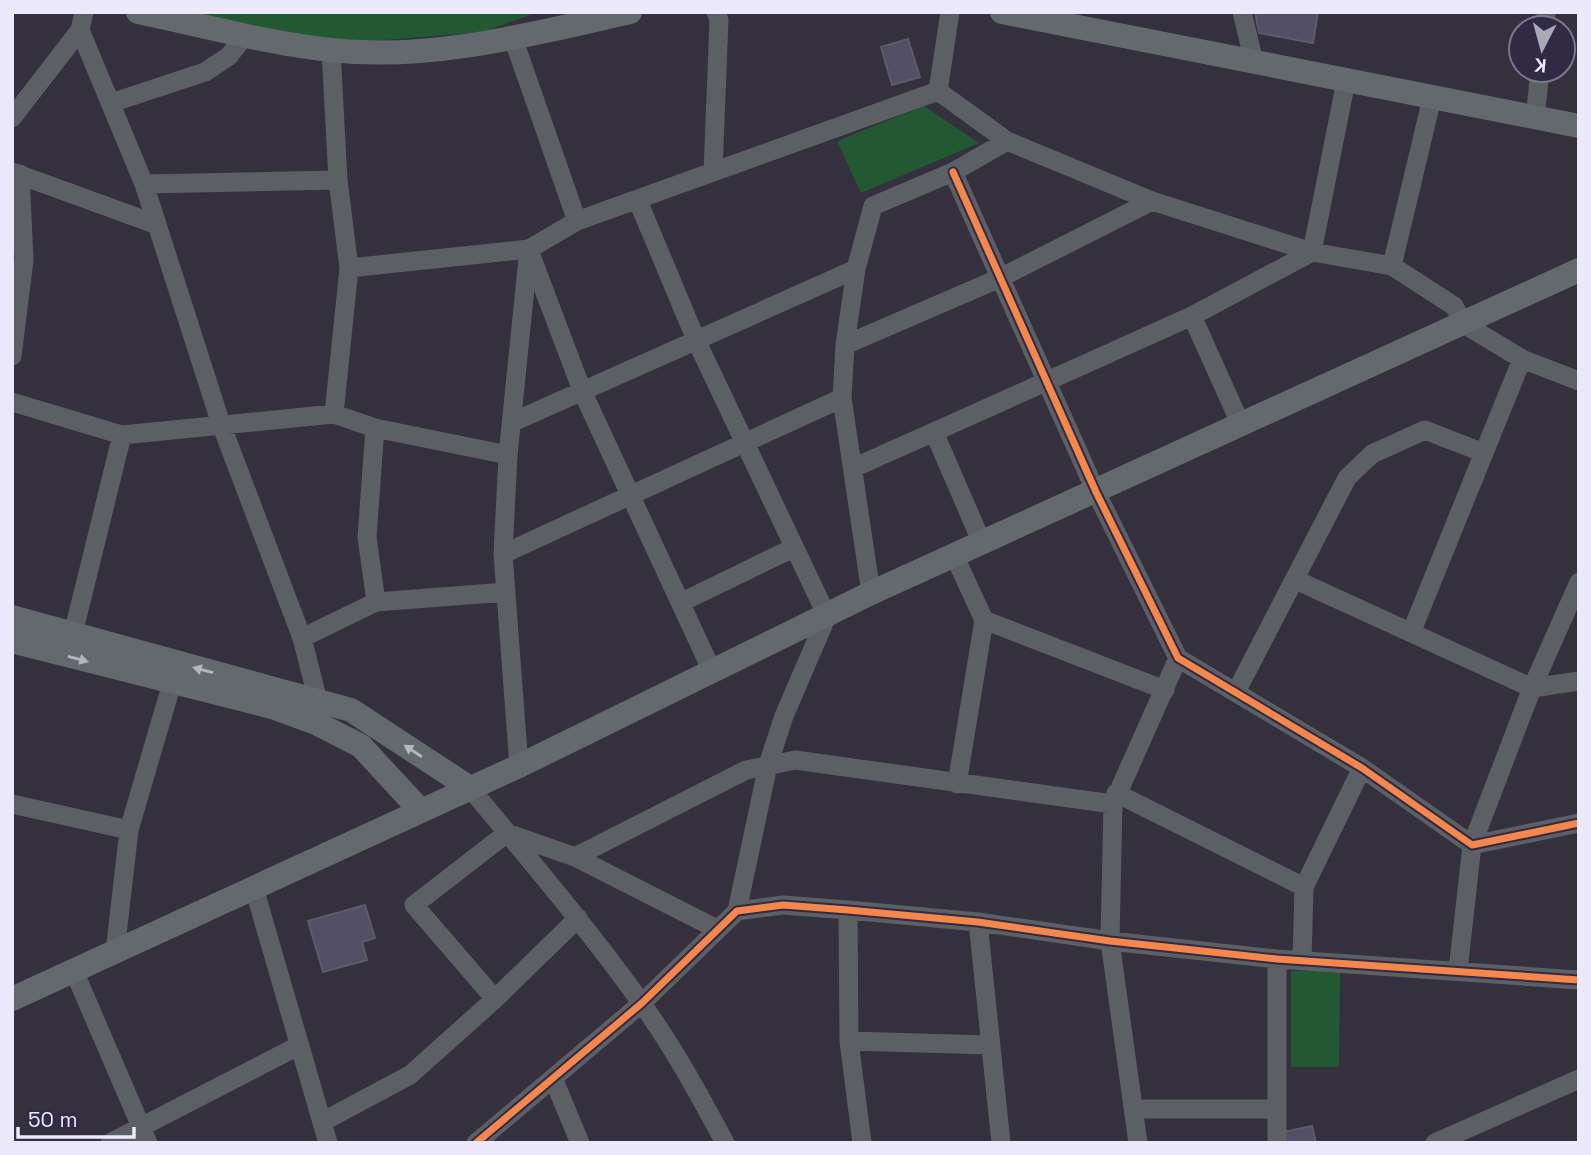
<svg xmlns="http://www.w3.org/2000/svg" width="1591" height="1155" font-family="'Space Grotesk',sans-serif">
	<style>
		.green { fill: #225933 }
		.building { fill: #534f64; stroke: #5d5b67; stroke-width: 2 }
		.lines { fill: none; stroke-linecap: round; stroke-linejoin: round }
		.minor { stroke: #5c6065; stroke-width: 19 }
		.major { stroke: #64696e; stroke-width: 24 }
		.cycleway-casing { stroke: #302a44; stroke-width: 11 }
		.cycleway { stroke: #f5874c; stroke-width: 7 }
		.oneway { fill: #b5b6c2 }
	</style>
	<rect width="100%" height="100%" fill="#34303e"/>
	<path class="green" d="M183 12H538L483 32 349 43Z
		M924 106 979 143 861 193 837 141Z
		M1291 971H1340L1339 1067H1291Z"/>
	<path class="building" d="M1255 12H1318L1313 43 1259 33Z
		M908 39 920 77 892 85 881 47Z
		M365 905 375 938 362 942 367 960 323 972 308 921Z
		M1312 1126 1316 1143H1281L1279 1133Z"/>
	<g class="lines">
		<path class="minor" d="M1242 12 1254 62
			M1545 28 1546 12
			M80 30 144 184 221 424 302 638 318 701 317 712
			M513 38 577 221
			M331 50 338 180 349 268 334 414
			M938 91 1007 141 1152 201 1312 252 1392 266 1454 306 1464 324 1522 359 1579 381
			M111 103 205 72 229 56 246 34
			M12 118 80 30 84 12
			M1535 119 1540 70
			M12 172 155 224
			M713 172 719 20 716 12
			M953 172 1096 492 1178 658 1362 768 1472 845 1579 823
			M144 184 338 180
			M638 201 697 342 827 616 784 716 768 765 737 911
			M530 253 583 393 712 671
			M1392 266 1432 98
			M349 268 529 249 577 221 938 91 950 12
			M1192 316 1241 425
			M845 345 1000 278 1152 201
			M12 356 24 260 20 174
			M12 402 122 435 73 634
			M513 422 856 269
			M375 428 367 537 376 602
			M934 432 1192 316 1312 252 1346 81
			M122 435 334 414 375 428 508 455
			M853 468 934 432 982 543
			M503 554 842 398
			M954 555 984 620 1165 690
			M1296 580 1532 688 1579 681
			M871 593 842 398 845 345 856 269 873 206 953 172 1007 141
			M682 602 793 548
			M1411 633 1522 359
			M302 638 376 602 506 592
			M1236 692 1347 478 1372 454 1425 430 1484 453
			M519 766 503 554 508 455 529 249
			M957 784 984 620
			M470 788C528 858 587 927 640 1001 672 1045 699 1094 725 1143
			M1116 793 1304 887
			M12 804 129 830
			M575 857 746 770 795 760 1113 804
			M254 888 328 1143
			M848 910 849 1041 862 1143
			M978 922 1001 1143
			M115 952 129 830 172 683
			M1302 960 1304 887 1362 768
			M74 971 148 1143
			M1458 971 1472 845 1532 688 1579 582
			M495 999 414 905 507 833 575 857 717 929
			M849 1041 990 1045
			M553 1078 580 1143
			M1134 1109H1276
			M322 1122 410 1075 495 999 578 918
			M110 1143 300 1045
			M476 1143 642 1003 737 911 783 905 848 910 978 922 1110 941 1277 959 1579 980
			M1138 1143 1110 941 1113 804 1178 658
			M1277 1143V959
			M1435 1143 1579 1079"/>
		<path class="major" d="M138 12C201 25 266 43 331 50 431 61 533 34 630 12
			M1002 12 1579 126
			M12 617 351 710 470 788
			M12 641 272 707 316 723 361 746 421 811
			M12 999 519 766 871 593 1579 270"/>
		<g class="cycleway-casing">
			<path id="cycleway" d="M953 172 1096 492 1178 658 1362 768 1472 845 1579 823
				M476 1143 642 1003 737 911 783 905 848 910 978 922 1110 941 1277 959 1579 980"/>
		</g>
		<use href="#cycleway" class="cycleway"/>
	</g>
	<defs><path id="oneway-solid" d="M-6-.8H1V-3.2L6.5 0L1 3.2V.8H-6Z" transform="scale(1.75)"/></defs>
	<g class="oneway">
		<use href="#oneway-solid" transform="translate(78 659) rotate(15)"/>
		<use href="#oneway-solid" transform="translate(203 670) rotate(-165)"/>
		<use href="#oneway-solid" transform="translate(413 751) rotate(-147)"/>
	</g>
	<rect width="1591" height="1155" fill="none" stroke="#ebe9fa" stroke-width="28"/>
	<g transform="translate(1542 49) rotate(186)"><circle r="33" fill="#302a44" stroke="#7b768d" stroke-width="2"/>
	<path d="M0-5L12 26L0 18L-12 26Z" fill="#aba8b8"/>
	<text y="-10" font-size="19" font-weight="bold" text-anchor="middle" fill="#ebe9fa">K</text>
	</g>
	<path d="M18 1127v10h116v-10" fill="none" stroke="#ebe9fa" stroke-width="3.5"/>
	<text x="28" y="1127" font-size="21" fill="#ebe9fa" stroke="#302a44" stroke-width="5" paint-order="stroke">50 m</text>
</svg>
